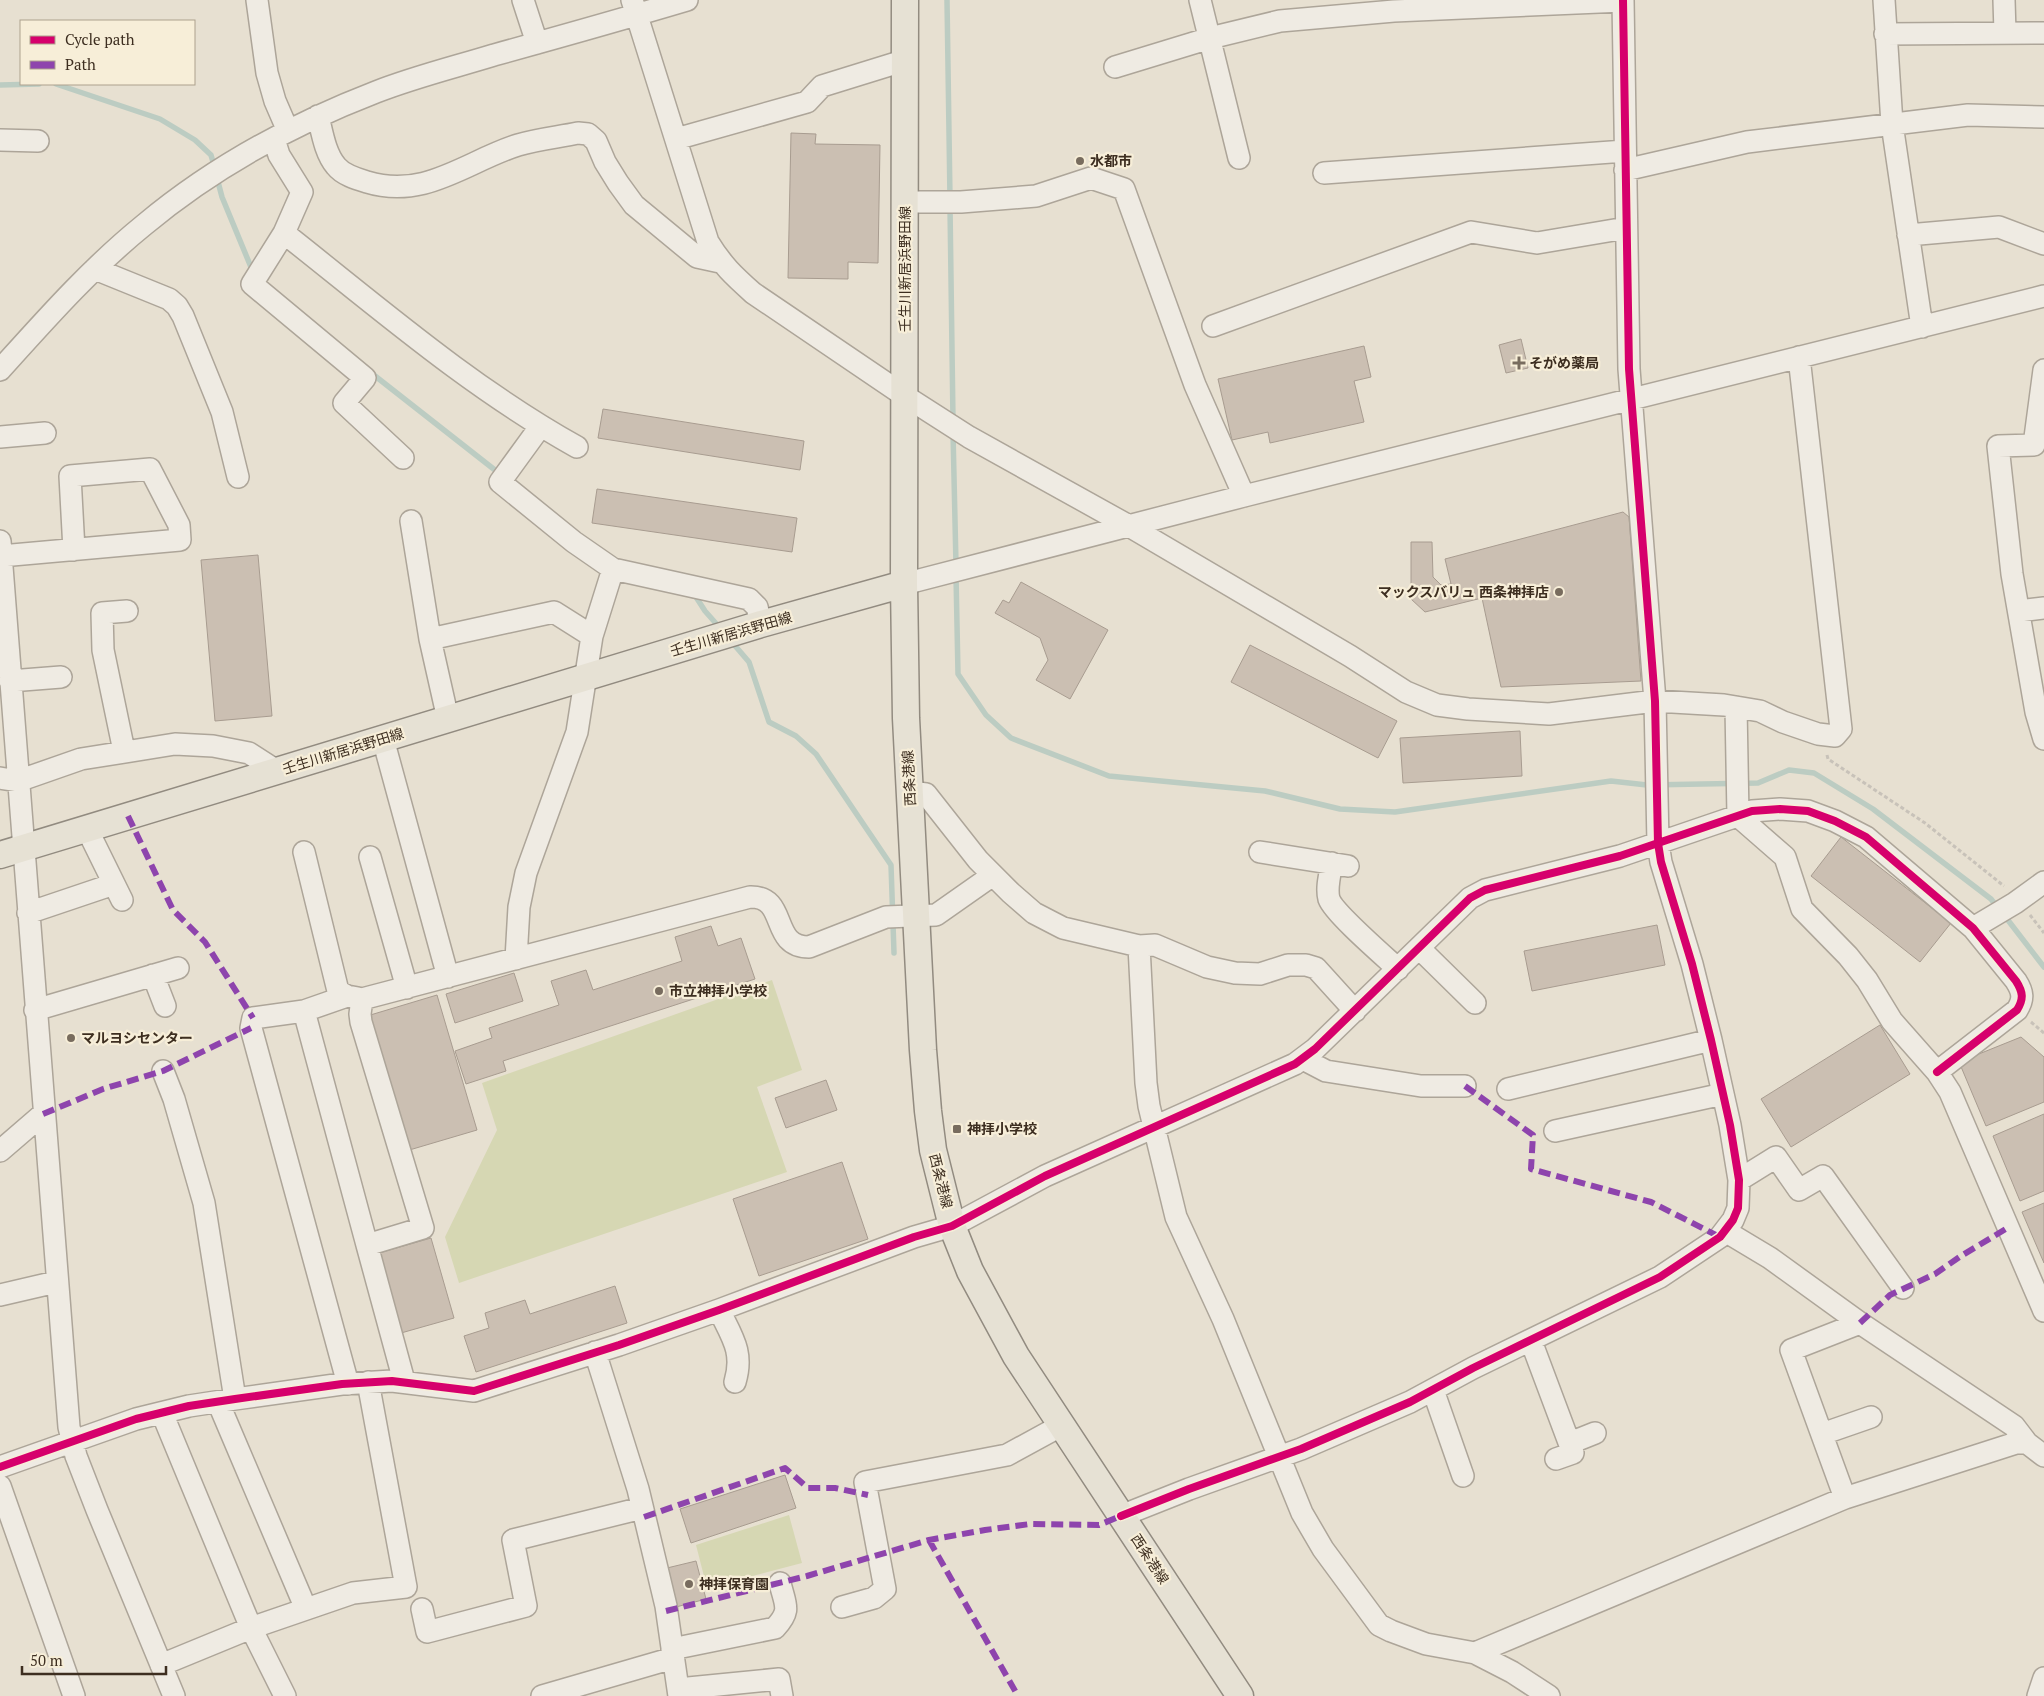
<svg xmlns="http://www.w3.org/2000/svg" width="2044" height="1696" font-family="'PT Serif','Noto Sans JP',serif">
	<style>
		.green { fill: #d6d7b3 }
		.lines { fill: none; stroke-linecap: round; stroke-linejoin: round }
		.stream { stroke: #bcccc2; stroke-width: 5.5 }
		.building { fill: #cbbfb2; stroke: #a89c90 }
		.minor-casing { stroke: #ada599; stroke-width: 24 }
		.major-casing { stroke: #928b80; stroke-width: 29 }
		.path { stroke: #c8c2b9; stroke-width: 3; stroke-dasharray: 4 2.5; stroke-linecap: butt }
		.minor { stroke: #efebe3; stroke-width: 21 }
		.major { stroke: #e6e1d4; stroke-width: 26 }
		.quiet { stroke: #8e44ad; stroke-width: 6; stroke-dasharray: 12 6; stroke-linecap: butt }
		.cycleway-casing { stroke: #f7eed8; stroke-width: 11 }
		.cycleway { stroke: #d6006c; stroke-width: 8 }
		.poi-dot { fill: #786c5e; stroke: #f7eed8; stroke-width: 2 }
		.labels { text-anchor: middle; stroke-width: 4.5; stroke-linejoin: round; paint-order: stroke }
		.poi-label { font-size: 14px; font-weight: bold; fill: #3d2e20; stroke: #f7eed8; text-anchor: start }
		.street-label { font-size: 14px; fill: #3d2e20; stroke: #f7eed8 }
	</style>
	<rect width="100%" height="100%" fill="#e7e0d1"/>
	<path class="green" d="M772 980 802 1070 757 1087 787 1172 459 1283 445 1237 497 1130 482 1083Z
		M789 1515 802 1563 707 1588 696 1545Z"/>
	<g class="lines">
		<path class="stream" d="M947 0 950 198
			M56 84 160 119 195 140 211 155 215 169
			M0 85 39 84
			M217 178 222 197 253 272
			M950 207 953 420
			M370 372 500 474
			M953 432 956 565
			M956 575 958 674 986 715 1011 738 1109 776 1265 791 1340 809 1395 812 1611 781 1647 785 1758 783 1789 770 1814 773 1873 809 1991 899 1998 908
			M693 596 696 597 705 611 720 628
			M731 641 749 662 769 722 796 736 816 754 891 865 894 953
			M2004 915 2044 967"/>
	</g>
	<path class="building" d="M791 133 816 134 815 144 880 145 878 263 848 262V279L788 278Z
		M1521 339 1528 368 1506 373 1499 345Z
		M1364 346 1371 377 1354 381 1364 422 1270 443 1268 432 1232 440 1218 379Z
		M603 409 804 441 800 470 598 438Z
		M597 489 797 518 792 552 592 523Z
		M1623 512 1629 517 1641 681 1501 687 1482 598 1425 612 1411 599V542H1432L1433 577 1441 585 1451 584 1445 559Z
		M258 555 272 716 215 721 201 560Z
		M1021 582 1108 630 1070 699 1036 680 1048 660 1040 638 995 613 1003 600 1009 603Z
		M1250 645 1397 721 1378 758 1231 682Z
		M1520 731 1522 776 1403 783 1400 738Z
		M1841 837 1951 923 1920 962 1811 876Z
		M1657 925 1665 965 1532 991 1524 951Z
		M711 926 718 946 741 938 755 979 503 1061 506 1071 466 1084 455 1051 492 1038 489 1028 559 1005 551 981 586 970 593 990 682 961 675 937Z
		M514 973 523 1001 455 1023 446 994Z
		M437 995 477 1130 406 1151 367 1016Z
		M1880 1025 1910 1074 1791 1147 1761 1099Z
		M2021 1037 2044 1057V1102L1986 1126 1959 1062Z
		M826 1080 837 1110 786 1128 775 1098Z
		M2044 1114V1191L2020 1201 1993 1136Z
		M842 1162 868 1239 759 1276 733 1199Z
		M2044 1203V1263L2022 1212Z
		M431 1238 454 1318 401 1333 379 1253Z
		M615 1286 627 1323 476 1372 464 1336 489 1328 485 1313 525 1300 530 1314Z
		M785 1475 796 1508 691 1543 680 1509Z
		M696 1561 706 1599 676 1607 667 1568Z"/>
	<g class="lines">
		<g class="minor-casing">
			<path id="minor" d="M257 0 267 73 275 101 288 131
				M523 0 537 43
				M632 0 708 242C722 265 734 276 753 293L905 396 969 437 1129 526 1350 656 1406 692 1437 705 1468 709 1549 714 1655 701 1724 705 1760 711 1783 722 1818 734 1835 736 1841 729 1799 357
				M1200 0 1239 158
				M1884 0 1892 124 1922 327
				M2004 0 2005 33
				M1885 34 2044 33
				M1115 67 1210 38 1280 21 1394 11 1623 1
				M318 116C322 132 325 153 336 166 343 175 357 179 367 182 425 200 467 161 518 145 538 139 559 137 578 133L588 134 596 141 605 162 618 183 634 205 697 257 720 262
				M274 139 279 155 302 192 284 233 252 284 365 378 344 403 403 458
				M676 139 807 102 822 86 906 60
				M0 140 38 141
				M1625 170 1747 142 1968 115 2044 117
				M1324 173 1625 151
				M906 202H961L1036 196 1091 178 1124 189 1195 385 1244 496
				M284 233C379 308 471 388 577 447
				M1908 235 1999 227 2044 244
				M95 269 169 299 177 306 183 316 222 412 238 477
				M1213 326 1471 232 1537 243 1626 228
				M0 370C46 319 91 268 144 225 212 168 293 124 376 92 414 77 455 67 494 55 559 37 623 19 687 0
				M2044 370 2034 445 1998 446 2012 574 2036 712 2044 739
				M540 427 500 482 574 542 613 569 749 599 757 607 761 624
				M0 437 45 433
				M411 521 430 639 448 719
				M0 541 69 1427 76 1456 97 1510 174 1696
				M1 556 180 540 179 525 150 469 70 476 74 550
				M904 584 1244 496 2044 296
				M2019 611 2044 608
				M430 639 554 612 592 636
				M10 681 61 677
				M1736 707 1738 816 1785 857 1802 909 1848 956 1867 980 1892 1021 1937 1072 1950 1092 2044 1311
				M383 739 448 977
				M124 751 103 650 102 613 127 611
				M0 778 18 781 81 759 175 744 213 746 249 753 277 771
				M910 792 926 794 978 860 1011 893 1034 913 1063 928 1139 946 1155 945 1207 967 1235 973 1260 974 1288 965H1306L1316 968 1355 1011
				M87 829 122 900
				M304 852 338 991 347 996 358 998
				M1260 852 1348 866
				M370 857 407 988
				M1332 863C1330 874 1326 888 1329 899 1334 913 1384 956 1398 969
				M28 913 114 884
				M1973 928 2015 903 2044 882
				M1139 946 1146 1083 1149 1106 1176 1217 1223 1319 1302 1513 1323 1549 1379 1625 1391 1631 1426 1644 1475 1653 1512 1672 1549 1696
				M1419 948 1475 1003
				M516 959 519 907 526 873 577 732 592 636 613 569
				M153 975 165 1006
				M347 996 304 1011 253 1018 251 1028 348 1384
				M35 1010 178 968
				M304 1011 367 1245
				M1303 1059 1326 1071 1421 1086H1465
				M163 1071 174 1099 204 1203 235 1399
				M1508 1089 1711 1040
				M1555 1131 1723 1094
				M0 1151 43 1114
				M1739 1180 1776 1157 1799 1190 1823 1176 1903 1288
				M1725 1231 1770 1258 1860 1323 2014 1426 2027 1443 2044 1456
				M0 1295 56 1282
				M719 1310C732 1337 744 1352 735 1382
				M1531 1341 1573 1453 1556 1459
				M595 1352 638 1489 666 1606 679 1696
				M404 1381 367 1245 423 1228 361 1022 360 1014 362 999 750 897C789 896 769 947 809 947L886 917 936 915 993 875
				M1433 1390 1463 1476
				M218 1402 306 1609
				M162 1413 251 1628 285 1696
				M1822 1434 1871 1417
				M1570 1443 1595 1433
				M0 1467 136 1419 189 1406 235 1399 342 1384 392 1381 474 1391 619 1345 719 1310 914 1237 952 1226 1045 1176 1295 1064 1315 1049 1470 898 1485 890 1620 856 1752 811 1780 809 1808 811 1835 821 1866 837 1973 928 2016 981C2023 992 2024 999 2017 1010L1937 1072
				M0 1486 74 1696
				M1845 1498 1791 1350 1860 1323
				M1121 1516 1189 1489 1301 1449 1410 1402 1473 1368 1660 1277 1720 1237 1733 1220 1738 1208 1739 1180 1730 1125 1711 1040 1692 964 1661 862 1658 843 1655 701 1629 369 1623 0
				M842 1607 874 1598 885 1589 865 1482 1007 1455 1062 1425
				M422 1609 427 1632 526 1606 513 1540 642 1508
				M672 1649 775 1628C792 1610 785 1605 780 1583
				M1475 1653 1845 1498 2016 1443H2027
				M161 1665 251 1628 353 1593 406 1587 368 1382
				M678 1689 779 1679 782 1696
				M542 1696 673 1658
				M2038 1696 2044 1678"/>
		</g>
		<g class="major-casing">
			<path id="major" d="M905 0 904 584 906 718 923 1050 928 1111 933 1150 952 1226 970 1271 1016 1356 1240 1696
				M0 855 761 624 904 584"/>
		</g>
		<path class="path" d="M1827 755 1828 759 1925 823 2004 886
			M2030 915 2044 933
			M2031 1022 2044 1033"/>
		<use href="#minor" class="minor"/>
		<use href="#major" class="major"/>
		<path class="quiet" d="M128 816 173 910 205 942 253 1018
			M1465 1086 1533 1135 1531 1169 1651 1202 1720 1237
			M43 1114 103 1089 163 1071 251 1028
			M1860 1323 1890 1295 1935 1274 1961 1256 2009 1227
			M644 1517 785 1468 808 1488H835L868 1495
			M929 1540 1018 1696
			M666 1611 807 1576 929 1540 985 1530 1030 1524 1099 1525 1121 1516"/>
		<g class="cycleway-casing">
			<path id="cycleway" d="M0 1467 136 1419 189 1406 235 1399 342 1384 392 1381 474 1391 619 1345 719 1310 914 1237 952 1226 1045 1176 1295 1064 1315 1049 1470 898 1485 890 1620 856 1752 811 1780 809 1808 811 1835 821 1866 837 1973 928 2016 981C2023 992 2024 999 2017 1010L1937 1072
				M1121 1516 1189 1489 1301 1449 1410 1402 1473 1368 1660 1277 1720 1237 1733 1220 1738 1208 1739 1180 1730 1125 1711 1040 1692 964 1661 862 1658 843 1655 701 1629 369 1623 0"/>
		</g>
		<use href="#cycleway" class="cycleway"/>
	</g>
	<g class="poi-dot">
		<circle cx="1080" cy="161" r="5"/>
		<path d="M1516.5 355.5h5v5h5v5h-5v5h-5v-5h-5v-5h5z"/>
		<circle cx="1559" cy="592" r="5"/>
		<circle cx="659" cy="991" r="5"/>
		<circle cx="71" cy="1038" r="5"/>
		<rect x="952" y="1124" width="10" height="10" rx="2.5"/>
		<circle cx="689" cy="1584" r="5"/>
	</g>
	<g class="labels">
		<g class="poi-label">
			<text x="1090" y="166">水都市</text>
			<text x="1529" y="368">そがめ薬局</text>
			<text x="1549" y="597" text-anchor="end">マックスバリュ 西条神拝店</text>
			<text x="669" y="996">市立神拝小学校</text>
			<text x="81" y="1043">マルヨシセンター</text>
			<text x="967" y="1134">神拝小学校</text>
			<text x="699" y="1589">神拝保育園</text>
		</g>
		<g class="street-label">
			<text transform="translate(905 269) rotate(-90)" y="5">壬生川新居浜野田線</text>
			<text transform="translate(731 634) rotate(-16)" y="5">壬生川新居浜野田線</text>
			<text transform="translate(343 751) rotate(-17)" y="5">壬生川新居浜野田線</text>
			<text transform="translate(909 778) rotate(-93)" y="5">西条港線</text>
			<text transform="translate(941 1181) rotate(76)" y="5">西条港線</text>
			<text transform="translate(1150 1559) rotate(57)" y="5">西条港線</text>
		</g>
	</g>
	<rect x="20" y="20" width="175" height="65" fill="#f7eed8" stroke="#ada18e"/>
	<rect x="30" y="36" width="25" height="8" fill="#d6006c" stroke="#ada18e"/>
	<text x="65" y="45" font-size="15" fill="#3d2e20">Cycle path</text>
	<rect x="30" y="61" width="25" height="8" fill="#8e44ad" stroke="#ada18e"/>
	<text x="65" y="70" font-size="15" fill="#3d2e20">Path</text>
	<path d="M22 1666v8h144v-8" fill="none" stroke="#3d2e20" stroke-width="2.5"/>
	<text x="30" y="1666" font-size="15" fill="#3d2e20" stroke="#f7eed8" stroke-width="4" paint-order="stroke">50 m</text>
</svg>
